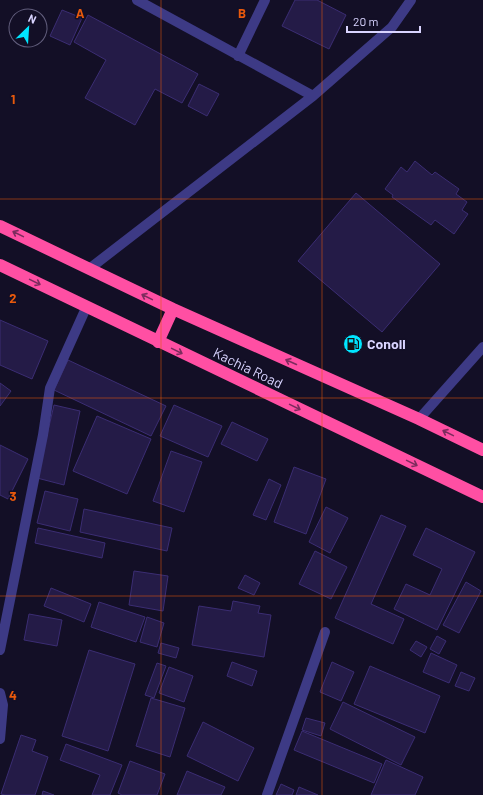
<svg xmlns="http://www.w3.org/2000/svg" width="483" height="795" font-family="Barlow,sans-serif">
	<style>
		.building { fill: #241b47; stroke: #3b2d73 }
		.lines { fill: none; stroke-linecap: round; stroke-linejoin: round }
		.minor { stroke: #3d3a85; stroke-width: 10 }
		.highway { stroke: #ff4fa3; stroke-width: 12 }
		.oneway { stroke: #7d2c5e }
		.grid { fill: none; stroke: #e8590c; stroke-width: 1; stroke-opacity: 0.55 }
		.labels { text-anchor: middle; stroke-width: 3; stroke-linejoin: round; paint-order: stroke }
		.poi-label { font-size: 14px; font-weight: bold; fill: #d9d4ff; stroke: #130f26; text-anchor: start }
		.street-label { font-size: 14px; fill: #d9d4ff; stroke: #130f26 }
		.grid-label { font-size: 13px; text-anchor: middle; font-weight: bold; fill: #e8590c; stroke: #130f26; stroke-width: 3; stroke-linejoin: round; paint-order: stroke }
	</style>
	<rect width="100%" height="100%" fill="#130f26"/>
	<path class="building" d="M295 0H317L346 15 329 49 282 26Z
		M62 10 82 18 70 45 50 36Z
		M88 15 198 74 182 103 155 89 135 125 85 98 106 60 74 42Z
		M199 84 219 94 207 116 188 106Z
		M415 161 432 175 435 172 459 189 456 194 467 202 462 210 468 214 454 234 435 220 431 225 392 197 393 195 385 189 401 167 407 172Z
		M356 193 440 264 382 332 298 261Z
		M0 320 48 341 32 379 0 365Z
		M68 360 166 406 151 436 54 390Z
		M0 383 11 391 0 406Z
		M54 405 80 411 64 485 37 478Z
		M174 405 222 426 208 457 160 436Z
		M97 416 151 439 127 494 73 471Z
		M232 422 268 439 257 461 221 444Z
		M0 445 28 459 8 499 0 495Z
		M171 451 202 462 184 512 153 501Z
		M294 467 326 479 306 534 274 522Z
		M269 479 281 485 266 520 253 515Z
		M45 491 78 499 70 531 37 523Z
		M326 507 348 518 330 553 309 542Z
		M84 509 172 528 167 551 80 532Z
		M381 515 406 526 371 604 404 619 393 644 335 618Z
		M38 528 105 543 102 558 35 543Z
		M426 528 475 552 437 630 394 609 406 584 430 595 442 569 413 555Z
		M315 551 347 567 331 599 299 584Z
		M134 571 168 576 163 611 129 605Z
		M245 575 260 583 254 595 238 588Z
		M466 582 481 591 459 633 443 625Z
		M51 588 91 604 84 622 44 606Z
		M233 601 260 606 258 613 271 615 264 657 192 645 199 606 231 611Z
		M99 602 145 617 136 642 91 627Z
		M29 614 62 620 57 646 24 640Z
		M147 617 164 623 157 647 140 642Z
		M437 636 446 641 439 654 430 649Z
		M416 641 427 647 421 657 410 650Z
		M161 643 179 648 176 658 158 653Z
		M89 650 135 664 108 751 62 736Z
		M431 653 457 665 449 683 423 672Z
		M232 662 257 671 252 686 227 676Z
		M332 662 354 672 341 701 320 692Z
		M157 663 166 666 154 698 145 695Z
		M370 666 440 696 425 733 354 704Z
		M169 667 193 676 184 702 159 693Z
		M461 672 475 678 469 691 455 686Z
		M151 698 185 708 170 757 136 746Z
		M343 702 415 737 401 765 330 729Z
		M306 718 325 723 321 736 302 730Z
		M203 722 254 748 238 781 187 756Z
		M302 731 382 764 374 783 294 750Z
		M21 735 36 740 32 751 48 757 35 795H5L1 794Z
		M66 744 122 765 110 795H92L100 775 60 760Z
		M386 760 423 777 415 795H371Z
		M130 761 165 774 157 795H122L118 793Z
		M187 771 225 787 221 795H177Z
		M281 784 294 790 292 795H276Z
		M299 787 318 795H296Z
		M43 791 54 795H42Z"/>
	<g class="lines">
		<path class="minor" d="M137 0 313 96
			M238 56 265 0
			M89 269 313 96 392 27 411 0
			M419 419 483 347
			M0 650 43 435 50 388 86 308
			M0 693 3 705 0 739
			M267 795 325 632"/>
		<path class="highway" d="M0 226 173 309 419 419 483 450
			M0 265 483 497
			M158 342 173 309"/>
	</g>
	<defs><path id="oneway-shaft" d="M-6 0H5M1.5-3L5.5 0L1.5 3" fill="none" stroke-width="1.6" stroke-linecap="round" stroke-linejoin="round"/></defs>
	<g class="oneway">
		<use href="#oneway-shaft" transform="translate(18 234) rotate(-154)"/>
		<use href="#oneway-shaft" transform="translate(35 282) rotate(26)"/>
		<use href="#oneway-shaft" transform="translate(147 297) rotate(-154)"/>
		<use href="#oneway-shaft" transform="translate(177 351) rotate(26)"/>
		<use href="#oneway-shaft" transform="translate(291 362) rotate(-156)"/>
		<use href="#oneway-shaft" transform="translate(295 407) rotate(26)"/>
		<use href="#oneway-shaft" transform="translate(448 433) rotate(-154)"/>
		<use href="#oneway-shaft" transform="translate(412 463) rotate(26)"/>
	</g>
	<path class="grid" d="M161 0V795M322 0V795M0 199H483M0 398H483M0 596H483"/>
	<defs>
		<g id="fuel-disc" transform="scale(1)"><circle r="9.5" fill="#00e5ff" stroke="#130f26"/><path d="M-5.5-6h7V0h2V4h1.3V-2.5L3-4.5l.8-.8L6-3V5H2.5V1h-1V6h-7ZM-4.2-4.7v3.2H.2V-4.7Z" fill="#111"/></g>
	</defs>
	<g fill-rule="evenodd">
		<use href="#fuel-disc" x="353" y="344"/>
	</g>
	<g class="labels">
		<g class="poi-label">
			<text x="367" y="349">Conoil</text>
		</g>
		<g class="street-label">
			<text transform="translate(248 368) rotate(26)" y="5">Kachia Road</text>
		</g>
	</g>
	<g class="grid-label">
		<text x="80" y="18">A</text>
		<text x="242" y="18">B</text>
		<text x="13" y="104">1</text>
		<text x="13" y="303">2</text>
		<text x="13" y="501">3</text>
		<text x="13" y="700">4</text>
	</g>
	<g transform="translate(28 28) rotate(25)"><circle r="19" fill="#130f26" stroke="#625e7d"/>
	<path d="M0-3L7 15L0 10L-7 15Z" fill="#00e5ff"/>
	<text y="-6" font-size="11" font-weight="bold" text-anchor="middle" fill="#d9d4ff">N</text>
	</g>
	<path d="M347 26v6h73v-6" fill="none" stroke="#d9d4ff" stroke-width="2"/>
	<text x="353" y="26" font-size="12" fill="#d9d4ff" stroke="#130f26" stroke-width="3" paint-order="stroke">20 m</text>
</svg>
